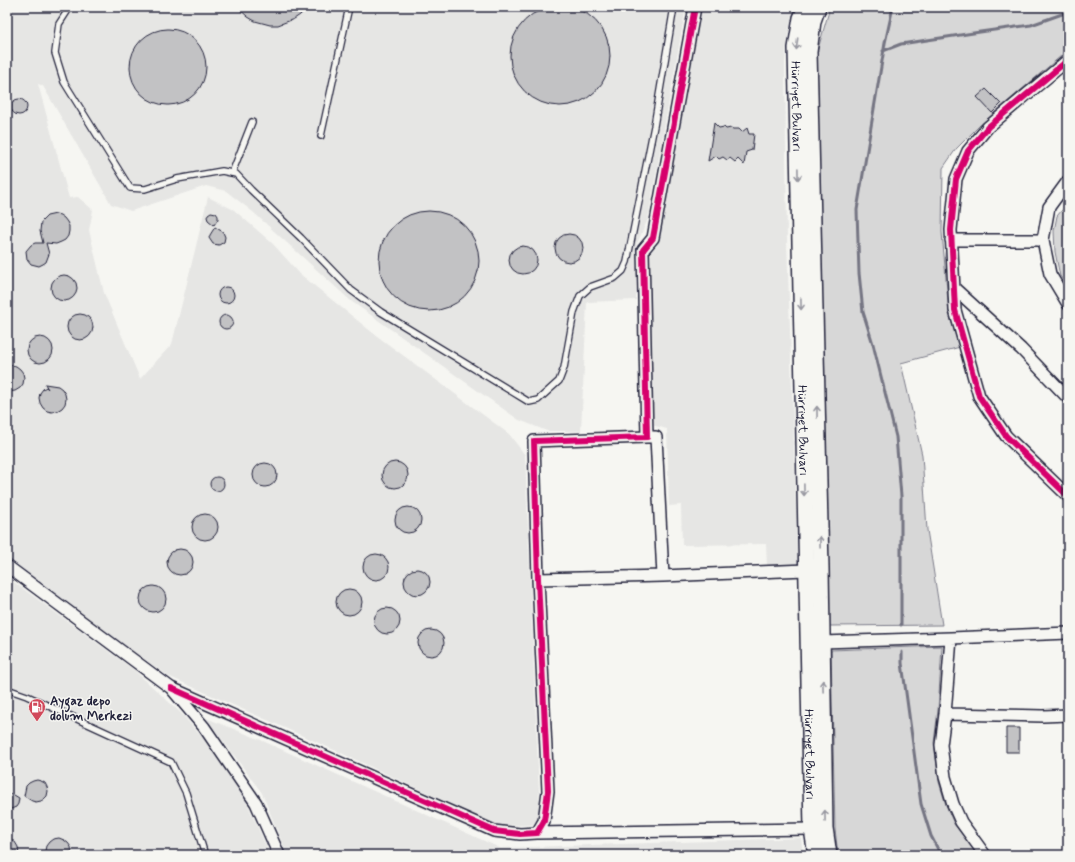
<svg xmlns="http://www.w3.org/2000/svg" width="1075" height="862" font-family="Mynerve,sans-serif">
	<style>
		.built { fill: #e6e6e4 }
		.green { fill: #d7d7d7; stroke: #7c7c89 }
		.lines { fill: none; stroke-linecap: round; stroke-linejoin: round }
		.stream { stroke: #757583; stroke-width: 3 }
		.building { fill: #c2c2c4; stroke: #22223b }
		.service-casing { stroke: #22223b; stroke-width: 8 }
		.minor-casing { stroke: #22223b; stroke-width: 14 }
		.secondary-casing { stroke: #22223b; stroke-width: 18 }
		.service { stroke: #f6f6f2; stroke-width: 5.5 }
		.minor { stroke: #f6f6f2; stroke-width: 11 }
		.secondary { stroke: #f6f6f2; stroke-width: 15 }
		.cycleway-casing { stroke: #f6f6f2; stroke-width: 8 }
		.cycleway { stroke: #d6006c; stroke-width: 6 }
		.oneway { stroke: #9797a0 }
		.labels { text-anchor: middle; stroke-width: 3; stroke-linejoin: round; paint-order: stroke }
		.street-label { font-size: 13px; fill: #22223b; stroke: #f6f6f2 }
		.poi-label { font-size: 13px; font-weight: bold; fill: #22223b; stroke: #f6f6f2; text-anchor: start }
	</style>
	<rect width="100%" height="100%" fill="#f6f6f2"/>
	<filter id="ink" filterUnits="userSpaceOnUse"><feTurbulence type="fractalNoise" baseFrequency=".025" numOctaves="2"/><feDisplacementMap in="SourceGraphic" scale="8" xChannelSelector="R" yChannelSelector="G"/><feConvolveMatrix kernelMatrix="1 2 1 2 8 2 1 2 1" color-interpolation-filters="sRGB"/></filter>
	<g filter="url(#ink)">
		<path class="built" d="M7 7H686L648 219 636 246V300L587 302 581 431H547L519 420 351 301 253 212 226 191 206 186 131 211 111 204 43 86 38 84 69 198 78 197 93 210 89 230 104 293 140 379 172 344 208 197 234 210 273 244 300 274 373 333 509 434 525 455 540 816 532 825 498 826 341 753 168 676 65 602 7 557Z
			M700 7H796L789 29 785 63 787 242 798 565 767 567 766 544 682 545 681 505 669 506 667 429 652 425 649 253 657 246 688 85Z
			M7 577 134 670 181 713 219 757 244 796 267 848 266 855H7Z
			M206 718 254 737 500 848 801 838 803 855H287L262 793Z"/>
		<path class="green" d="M831 7H1057L1068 12V50L980 125 956 149 943 168 942 232 949 314 960 347 901 363 922 455 927 530 942 625 829 626 823 390 818 85 816 56 829 11Z
			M1068 203V287L1060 276 1055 252 1054 231 1057 216Z
			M942 646 938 710 934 743 939 782 946 805 954 824 978 855H838L835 829 831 650Z"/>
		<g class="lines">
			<path class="stream" d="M893 7 885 43 857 210 859 273 863 312 873 344 896 437 901 496V625
				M883 51 901 44 980 32 1031 25 1065 13
				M902 652V663L921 804 931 836 941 855"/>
		</g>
		<path class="building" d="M510 56a50 50 0 1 1 100 0a50 50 0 1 1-100 0Z
			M237 7H307L300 15 294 19 278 25H270L255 21 248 17Z
			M130 67a38 38 0 1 1 76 0a38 38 0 1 1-76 0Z
			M986 89 1001 104 992 113 977 97Z
			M11 107a8 8 0 1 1 16 0a8 8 0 1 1-16 0Z
			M714 123 719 128 724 127 726 129 731 128 733 129H739L742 132 747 128 749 134H754L752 150 746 152 744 165 738 159 735 162 730 158 727 160 723 157 719 159 716 156 708 161Z
			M379 261a50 50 0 1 1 100 0a50 50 0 1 1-100 0Z
			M211 212 216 213 218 216V219L214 225 208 220 207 217 208 214Z
			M56 214 60 215 64 218 67 222 69 226V231L68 236 65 240 61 242 56 244 46 243 49 254 46 262 43 264 39 266 31 264 27 259 26 251 31 245 35 243H43L40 231 41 222 47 216Z
			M215 227 223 232 225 237 224 242 219 245 213 244 209 238 210 235Z
			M555 248a14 14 0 1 1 28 0a14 14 0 1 1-28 0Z
			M509 260a14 14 0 1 1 28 0a14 14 0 1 1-28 0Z
			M51 288a13 13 0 1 1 26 0a13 13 0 1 1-26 0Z
			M218 295a8 8 0 1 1 16 0a8 8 0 1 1-16 0Z
			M67 327a13 13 0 1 1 26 0a13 13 0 1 1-26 0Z
			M219 322a7 7 0 1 1 14 0a7 7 0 1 1-14 0Z
			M27 350a13 13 0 1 1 26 0a13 13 0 1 1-26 0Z
			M11 365 16 366 20 369 23 373 24 378 23 384 20 388 15 391 7 392V366Z
			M45 384 58 386 62 389 65 394 66 399 65 404 62 408 57 411 52 412 47 411 43 408 40 403 39 398 40 393 43 389 46 387 48 389Z
			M382 475a13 13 0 1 1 26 0a13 13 0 1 1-26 0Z
			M253 475a12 12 0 1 1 24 0a12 12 0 1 1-24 0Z
			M210 484a7 7 0 1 1 14 0a7 7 0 1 1-14 0Z
			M395 520a13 13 0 1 1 26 0a13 13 0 1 1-26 0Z
			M192 527a13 13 0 1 1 26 0a13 13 0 1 1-26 0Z
			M167 562a13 13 0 1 1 26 0a13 13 0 1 1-26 0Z
			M363 567a13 13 0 1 1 26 0a13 13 0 1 1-26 0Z
			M404 582a13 13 0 1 1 26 0a13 13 0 1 1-26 0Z
			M140 599a13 13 0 1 1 26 0a13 13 0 1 1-26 0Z
			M336 602a13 13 0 1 1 26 0a13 13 0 1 1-26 0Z
			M374 621a13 13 0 1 1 26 0a13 13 0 1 1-26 0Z
			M418 643a13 13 0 1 1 26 0a13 13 0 1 1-26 0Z
			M1006 728H1019V752H1006Z
			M37 780 41 781 45 783 47 787 48 791 47 796 44 799 41 801 36 802 32 801 24 796 26 786 29 783 33 781Z
			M11 794 14 795 19 798 18 804 16 807 11 809 7 808V795Z
			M7 836 15 842 18 847 19 855H7Z
			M59 838 64 840 68 843 71 847 72 855H44L46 846 49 842 53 839Z"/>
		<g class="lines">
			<g class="service-casing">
				<path id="service" d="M70 7 59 24 55 53 64 82 130 188 145 189 177 179 222 171 236 174 251 190 301 238 351 290 381 312 529 402 538 400 559 381 564 368 574 312 580 296 590 287 615 278 623 271 627 262 654 126 674 7
					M321 136 349 7
					M232 173 252 122
					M7 689 27 696 171 762 186 793 205 855"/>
			</g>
			<g class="minor-casing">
				<path id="minor" d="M1068 60 988 127 968 151 956 179 951 230 955 310 979 396 1006 436 1068 496
					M1068 181 1049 207 1043 240 1050 274 1068 304
					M951 240H1043
					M954 288 1021 349 1068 398
					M647 437H656L663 576
					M7 566 171 688 204 727 256 803 279 855
					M538 579 663 576 806 570 813 569
					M951 638 945 714 941 745 945 777 953 804 961 822 985 855
					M822 642 951 638 1068 633
					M171 688 494 831 520 834 537 833 544 821 548 791 538 579 534 441 647 437 643 250 653 238 695 7
					M945 714 1043 716 1068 715
					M537 833 812 829"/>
			</g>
			<g class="secondary-casing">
				<g id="secondary">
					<path id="s1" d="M806 7 801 18 796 48 812 829 816 855"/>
					<path d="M818 7 813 21 809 52 821 568 825 828 829 855"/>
				</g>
			</g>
			<use href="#service" class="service"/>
			<use href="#minor" class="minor"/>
			<use href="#secondary" class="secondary"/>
			<g class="cycleway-casing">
				<path id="cycleway" d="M1068 60 988 127 968 151 956 179 951 230 955 310 979 396 1006 436 1068 496
					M171 688 494 831 520 834 537 833 544 821 548 791 538 579 534 441 647 437 643 250 653 238 695 7"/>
			</g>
			<use href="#cycleway" class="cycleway"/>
		</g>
		<defs><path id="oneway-shaft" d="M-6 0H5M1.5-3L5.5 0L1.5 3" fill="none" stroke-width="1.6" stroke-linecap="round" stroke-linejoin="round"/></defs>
		<g class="oneway">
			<use href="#oneway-shaft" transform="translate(797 44) rotate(97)"/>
			<use href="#oneway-shaft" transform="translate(798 174) rotate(89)"/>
			<use href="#oneway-shaft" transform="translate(801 304) rotate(89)"/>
			<use href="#oneway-shaft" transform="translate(817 412) rotate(-91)"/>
			<use href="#oneway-shaft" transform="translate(804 490) rotate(89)"/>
			<use href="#oneway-shaft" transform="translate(820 542) rotate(-91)"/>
			<use href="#oneway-shaft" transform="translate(823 686) rotate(-91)"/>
			<use href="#oneway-shaft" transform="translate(825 816) rotate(-91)"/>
		</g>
	</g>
	<defs>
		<g id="fuel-pin" transform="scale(0.9)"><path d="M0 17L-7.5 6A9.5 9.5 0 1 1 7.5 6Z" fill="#d1495b" stroke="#f6f6f2"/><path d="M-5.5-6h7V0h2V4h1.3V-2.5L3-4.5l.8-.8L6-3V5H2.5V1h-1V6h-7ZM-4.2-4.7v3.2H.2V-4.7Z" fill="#fff"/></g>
	</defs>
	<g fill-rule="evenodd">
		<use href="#fuel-pin" x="37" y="707"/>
	</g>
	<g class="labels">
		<g class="street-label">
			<text dy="5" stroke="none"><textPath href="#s1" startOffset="101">Hürriyet Bulvarı</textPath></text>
			<text dy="5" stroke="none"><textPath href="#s1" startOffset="425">Hürriyet Bulvarı</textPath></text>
			<text dy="5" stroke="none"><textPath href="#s1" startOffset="749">Hürriyet Bulvarı</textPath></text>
		</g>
		<g class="poi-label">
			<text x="50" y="705">Aygaz depo<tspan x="50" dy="15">dolum Merkezi</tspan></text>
		</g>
	</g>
	<rect width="1075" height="862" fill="none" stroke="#f6f6f2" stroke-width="24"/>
	<rect x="12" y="12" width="1051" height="838" fill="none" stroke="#22223b" stroke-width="1.5" filter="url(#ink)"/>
</svg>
